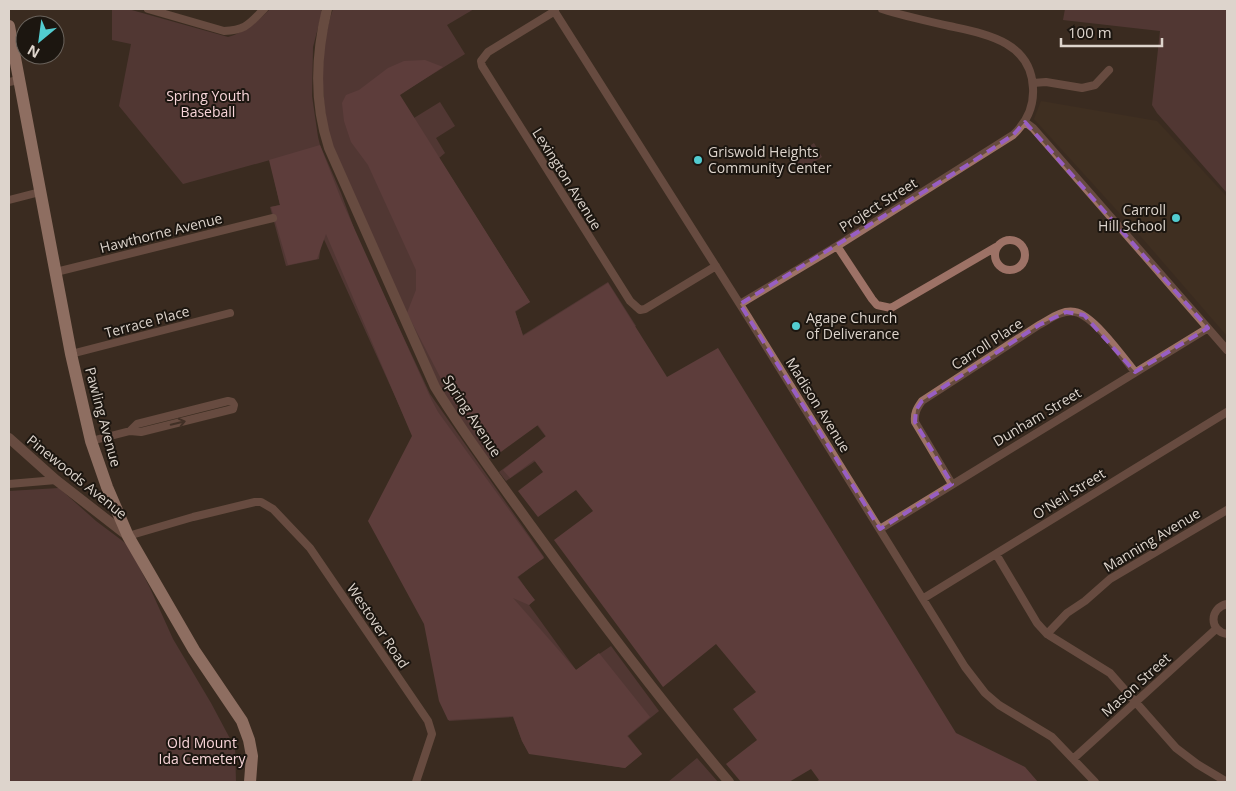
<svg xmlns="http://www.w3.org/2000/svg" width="1236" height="791" font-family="'Open Sans',sans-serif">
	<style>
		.built { fill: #463322 }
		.green { fill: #6e454b }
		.forest { fill: #87535c }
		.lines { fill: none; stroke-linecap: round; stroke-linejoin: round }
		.minor { stroke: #9d7266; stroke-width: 8 }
		.tertiary { stroke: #9d7266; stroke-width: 10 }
		.primary { stroke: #f4beaf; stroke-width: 12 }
		.oneway { stroke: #49362e }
		.marked { fill: none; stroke: #985ec3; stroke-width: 4; stroke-dasharray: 10 6; stroke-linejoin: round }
		.poi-dot { fill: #52ccd0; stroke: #1c1610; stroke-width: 2 }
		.labels { text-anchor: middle; stroke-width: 4; stroke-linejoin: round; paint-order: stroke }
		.park-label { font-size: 14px; fill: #f8d5d9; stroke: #1c1610 }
		.poi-label { font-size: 14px; fill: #ddd4cc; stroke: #1c1610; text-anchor: start }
		.street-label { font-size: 14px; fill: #ddd4cc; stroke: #1c1610 }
	</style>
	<rect width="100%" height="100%" fill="#3a2c20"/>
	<path class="built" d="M1041 101 1157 121 1227 197V336L1143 239 1034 119Z"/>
	<path class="green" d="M112 9H128L228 37C246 32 257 22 270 9H320L322 12 313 47 312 96 318 137 320 145 341 193 359 242 430 394 544 557 518 577 534 600 529 605 576 670 611 646 659 711 628 736 642 754 625 768 529 753 522 741 513 717 449 721 440 700 413 436 322 235 319 259 286 266 270 207 280 205 270 160 183 184 119 106 131 44 112 40Z
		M333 9H474L447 25 465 54 399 95 414 118 440 102 455 126 436 138 445 153 439 158 530 302 515 312 523 335 608 282 636 326 547 383 578 432 506 481 499 472 546 437 537 425 494 456 488 459 439 388 329 137C321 95 319 50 333 9Z
		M1065 9H1227V193L1157 113 1152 105 1160 31 1063 20Z
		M814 143 822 157 799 172 790 159Z
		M59 488 96 521 128 545 150 588 173 639 211 703 235 748 236 782H9V491Z
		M697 758 718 782H668Z"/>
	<path class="forest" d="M425 60 443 67 400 95 530 302 515 311 523 336 608 283 667 377 718 348 956 733 1025 767 1038 782H816L819 780 811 769 789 782H741L726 764 757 740 733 709 756 692 716 644 663 687 554 540 593 511 576 490 538 517 518 491 543 472 534 460 510 478 503 470 546 436 538 425 494 457 451 398 407 313 416 290V270L368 165 351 142 344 121 342 103 346 95 359 90 388 68 404 61Z
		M320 145 341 199 431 399 438 412 544 558 517 577 535 600 529 605 513 598 576 670 599 653 650 717 627 736 642 754 625 768 529 754 522 741 513 716 448 720 439 701 424 624 368 521 412 436 326 234 317 259 288 265 271 207 280 205 269 160Z"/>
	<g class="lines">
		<path class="minor" d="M148 9 224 31C246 30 249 24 264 9
			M553 9 748 317 965 667 985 693 999 705 1052 737 1095 782
			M555 11 488 52 481 61 482 66 630 301 640 310 645 309 716 266
			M9 82 19 80
			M1033 83 1046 82 1082 88 1095 85 1109 70
			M1025 122 1033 128 1227 350
			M9 200 40 192
			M995 255a15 15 0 1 1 30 0a15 15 0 1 1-30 0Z
			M837 246 872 299 877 305 891 308 996 247
			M56 272 273 218
			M740 304 837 246 1013 135C1027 122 1034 106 1033 88 1031 41 985 34 949 26 927 21 904 16 882 9
			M71 354 230 313
			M91 441 130 431 141 432 233 409 234 405 232 402 228 401 137 424 130 431
			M9 484 56 480
			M952 484 915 422C914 413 917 408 922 401L1039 325C1049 320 1062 309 1075 312 1093 315 1123 357 1135 372
			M880 529 1208 328
			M128 536 193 517 255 502H261L273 509 310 548 428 721 432 734 416 782
			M996 554 1037 623 1047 634 1110 673 1176 748 1197 764 1227 782
			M924 598 1227 412
			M1227 604C1209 608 1209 631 1227 634
			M1047 634 1067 613 1085 601 1110 579 1227 510
			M1073 759 1216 629"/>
		<path class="tertiary" d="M327 9C316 54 314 103 329 148L435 387C465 436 499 481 532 527 595 614 660 700 729 782
			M9 438 56 480 128 536"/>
		<path class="primary" d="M9 26 71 354 91 441 107 487 128 536 194 650 242 721 249 740 252 756 250 782"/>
	</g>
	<defs><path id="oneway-shaft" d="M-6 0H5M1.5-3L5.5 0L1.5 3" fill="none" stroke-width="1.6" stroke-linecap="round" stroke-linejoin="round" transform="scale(1.25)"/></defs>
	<use class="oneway" href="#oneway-shaft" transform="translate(178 423) rotate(-14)"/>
	<path d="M0 0H1236V791H0ZM1025 122 1208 328 1135 372 1084 315 1066 312 1039 325 922 401 916 410 915 422 952 484 880 529 740 304 969 164 1013 135Z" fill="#3a2c20" fill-opacity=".55" fill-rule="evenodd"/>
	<path class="marked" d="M1025 122 1208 328 1135 372 1084 315 1066 312 1039 325 922 401 916 410 915 422 952 484 880 529 740 304 969 164 1013 135Z"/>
	<g class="poi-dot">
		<circle cx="698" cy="160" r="5"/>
		<circle cx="1176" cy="218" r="5"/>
		<circle cx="796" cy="326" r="5"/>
	</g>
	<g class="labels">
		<g class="park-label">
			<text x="208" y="101">Spring Youth<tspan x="208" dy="16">Baseball</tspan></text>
			<text x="202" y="748">Old Mount<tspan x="202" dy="16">Ida Cemetery</tspan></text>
		</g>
		<g class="poi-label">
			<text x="708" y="157">Griswold Heights<tspan x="708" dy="16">Community Center</tspan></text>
			<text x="1166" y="215" text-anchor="end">Carroll<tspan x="1166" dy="16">Hill School</tspan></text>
			<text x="806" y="323">Agape Church<tspan x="806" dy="16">of Deliverance</tspan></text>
		</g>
		<g class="street-label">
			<text transform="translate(567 179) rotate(58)" y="5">Lexington Avenue</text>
			<text transform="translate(878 205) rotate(-32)" y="5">Project Street</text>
			<text transform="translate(161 233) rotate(-14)" y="5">Hawthorne Avenue</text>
			<text transform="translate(147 322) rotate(-15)" y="5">Terrace Place</text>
			<text transform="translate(987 344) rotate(-33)" y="5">Carroll Place</text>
			<text transform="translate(818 405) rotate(58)" y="5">Madison Avenue</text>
			<text transform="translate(472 416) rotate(57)" y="5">Spring Avenue</text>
			<text transform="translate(103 417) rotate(75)" y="5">Pawling Avenue</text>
			<text transform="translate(1037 417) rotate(-31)" y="5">Dunham Street</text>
			<text transform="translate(77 477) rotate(39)" y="5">Pinewoods Avenue</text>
			<text transform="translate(1069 494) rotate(-32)" y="5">O'Neil Street</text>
			<text transform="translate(1152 540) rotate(-31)" y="5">Manning Avenue</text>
			<text transform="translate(378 626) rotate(56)" y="5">Westover Road</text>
			<text transform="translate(1136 685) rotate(-42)" y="5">Mason Street</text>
		</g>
	</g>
	<rect width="1236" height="791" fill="none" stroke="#ddd4cc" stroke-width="20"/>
	<g transform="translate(40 40) rotate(209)"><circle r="24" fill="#1c1610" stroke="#69625b"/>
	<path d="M0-4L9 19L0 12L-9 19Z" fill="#52ccd0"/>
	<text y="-8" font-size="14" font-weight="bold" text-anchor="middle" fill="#ddd4cc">N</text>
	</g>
	<path d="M1061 38v8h101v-8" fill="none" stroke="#ddd4cc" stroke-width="2.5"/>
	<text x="1068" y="38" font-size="15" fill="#ddd4cc" stroke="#1c1610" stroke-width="4" paint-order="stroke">100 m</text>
</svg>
